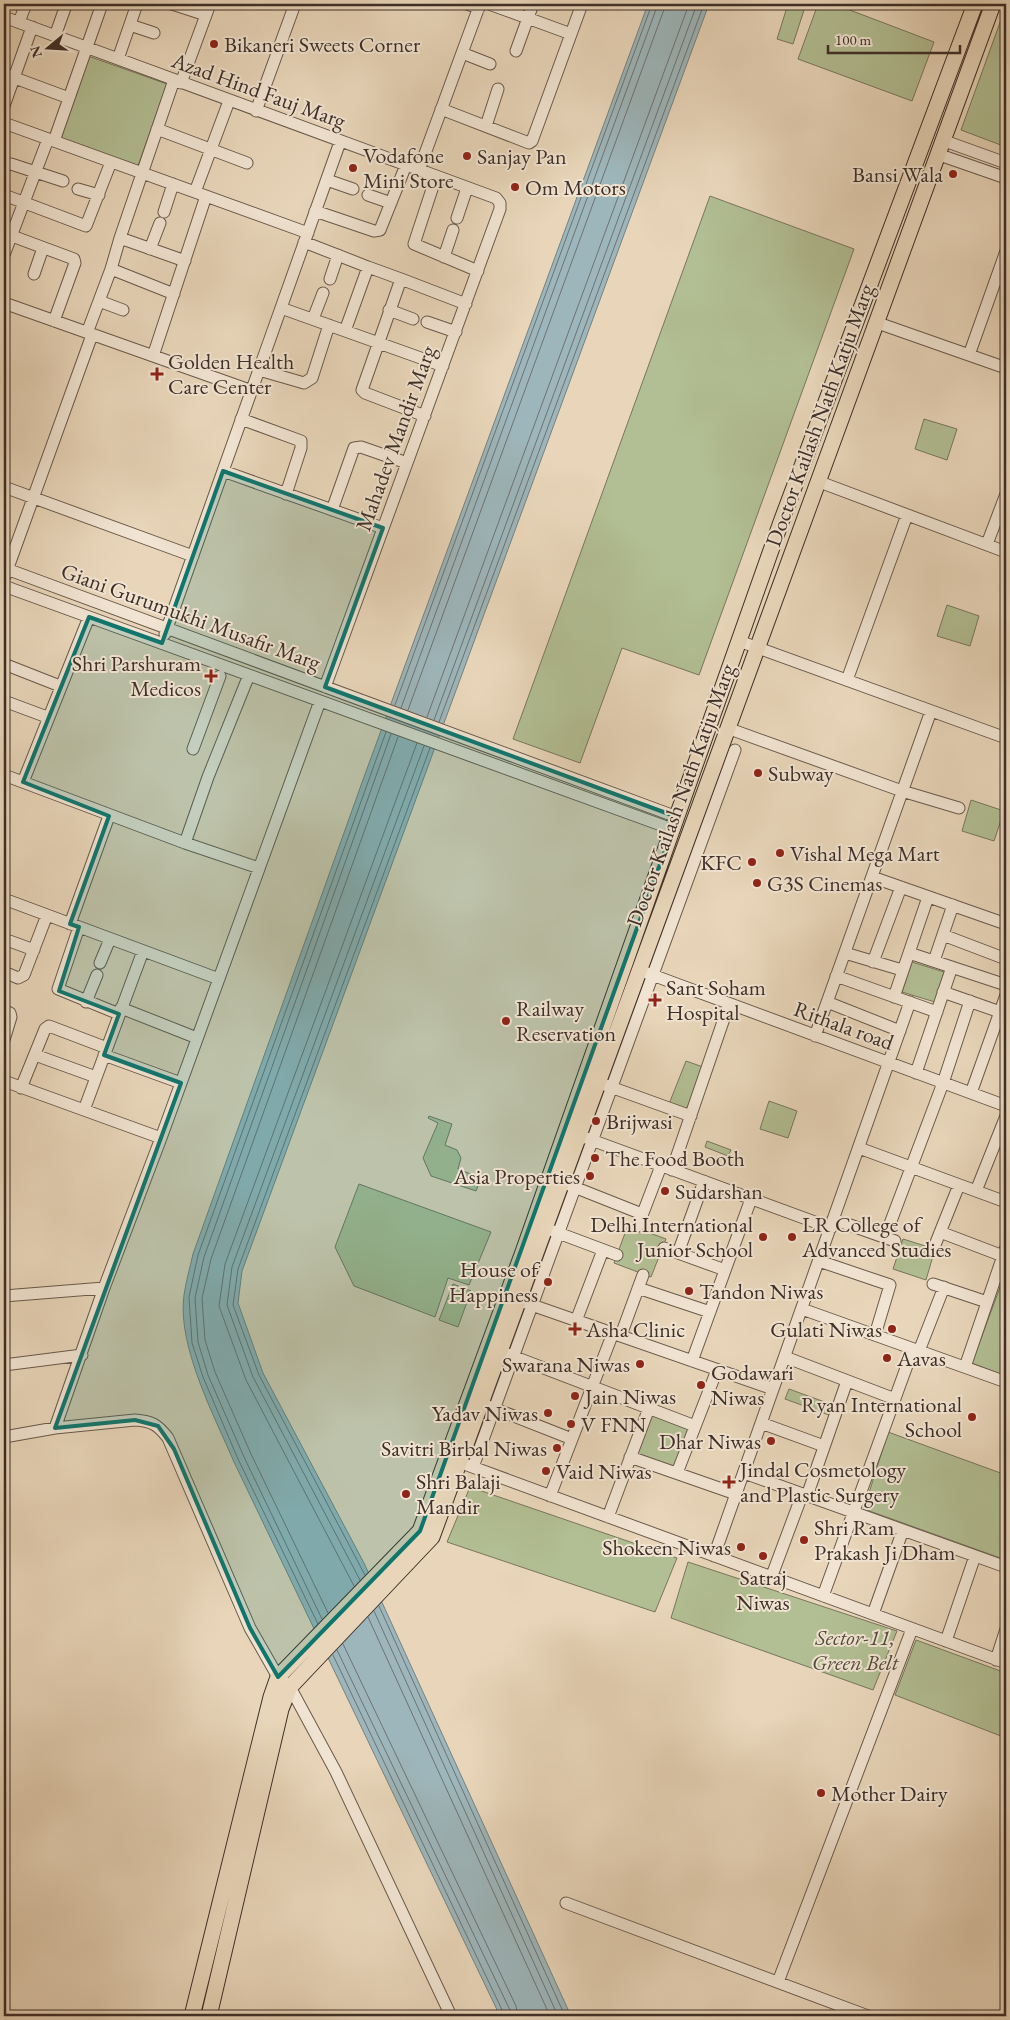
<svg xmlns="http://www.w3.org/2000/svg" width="1010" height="2020" font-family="'EB Garamond',serif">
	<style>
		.green { fill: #b2be93; stroke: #78765e }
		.water { fill: #9db6bb; stroke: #778080 }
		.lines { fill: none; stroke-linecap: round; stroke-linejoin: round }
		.shore { stroke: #6e7272; stroke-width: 1 }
		.minor-casing { stroke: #69594c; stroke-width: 13 }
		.major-casing { stroke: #3e2f28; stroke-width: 17 }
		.minor { stroke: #f1e4d2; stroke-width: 11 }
		.major { stroke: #e9d6ba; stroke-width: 15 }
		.marked { fill: #0f766e; fill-opacity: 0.2; stroke: #0f766e; stroke-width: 4; stroke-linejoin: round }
		.poi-dot { fill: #8f2418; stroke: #f1e4d2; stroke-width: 2 }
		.labels { text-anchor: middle; stroke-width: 4; stroke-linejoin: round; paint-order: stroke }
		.poi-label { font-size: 22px; fill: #3e2f28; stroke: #f1e4d2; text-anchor: start }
		.street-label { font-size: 22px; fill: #3e2f28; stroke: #f1e4d2 }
		.park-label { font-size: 22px; font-style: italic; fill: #554c3d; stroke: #f1e4d2 }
	</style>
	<rect width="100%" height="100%" fill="#e9d6ba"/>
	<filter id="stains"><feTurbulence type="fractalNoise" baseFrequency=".004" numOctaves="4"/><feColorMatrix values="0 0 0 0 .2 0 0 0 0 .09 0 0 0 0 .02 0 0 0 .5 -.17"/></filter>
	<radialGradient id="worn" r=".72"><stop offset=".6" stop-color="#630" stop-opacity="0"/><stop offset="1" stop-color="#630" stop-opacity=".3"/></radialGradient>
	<path class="green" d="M788 4 805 7 793 44 777 39Z
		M818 4H834L934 42 912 101 798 59Z
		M1006 6V147L961 130Z
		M88 56 167 84 138 166 60 138Z
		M710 196 854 249 699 675 622 648 580 763 513 739Z
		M924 419 957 429 947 460 915 449Z
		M947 605 979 616 970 646 937 636Z
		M971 800 1004 811 994 841 962 831Z
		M912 962 944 972 935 1002 902 992Z
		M686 1061 703 1067 687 1111 669 1104Z
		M769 1101 797 1111 788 1138 760 1129Z
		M429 1116 452 1124 445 1145 457 1150 461 1158 458 1169 481 1178 476 1191 431 1176 423 1158 438 1123 428 1118Z
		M707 1141 731 1150 728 1156 705 1147Z
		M359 1184 491 1232 469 1285 448 1278 435 1317 354 1286 335 1247Z
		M628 1225 666 1239 651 1277 614 1263Z
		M903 1239 935 1249 926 1280 893 1269Z
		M1006 1271V1376L972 1363Z
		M453 1284 471 1291 458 1327 439 1320Z
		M789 1389 833 1405 829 1415 785 1399Z
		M650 1412 691 1427 676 1470 635 1455Z
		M888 1432 1006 1475V1560L864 1509Z
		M470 1487 677 1558 655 1612 447 1542Z
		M688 1562 897 1631 873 1690 671 1618Z
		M916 1640 1006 1673V1738L895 1695Z"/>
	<path class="water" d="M648 4H709L242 1271 238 1303 263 1373 364 1563 571 2016H500L234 1462C214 1415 177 1346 184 1295 186 1281 190 1268 193 1254L364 777Z"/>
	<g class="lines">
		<path class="shore" d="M395 705 652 4
			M401 708 658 4
			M408 710 666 4
			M427 717 689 4
			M434 720 697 4
			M439 722 704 4
			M365 1575 259 1375 233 1305 238 1269 430 748
			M360 1580 253 1377 227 1305 232 1267 424 746
			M354 1586 246 1380 219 1306 225 1264 417 743
			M379 1606 565 2016
			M374 1611 558 2016
			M328 1613 251 1454 215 1372 205 1340 202 1298 211 1259 398 737
			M368 1617 550 2016
			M322 1619 244 1457 208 1375 198 1342 195 1298 204 1257 391 734
			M318 1624 238 1459 203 1377 192 1343 189 1297 198 1255 386 732
			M343 1644 516 2006 518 2016
			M337 1650 510 2010 511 2016
			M333 1655 505 2016"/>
		<g class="minor-casing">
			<path id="minor" d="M172 4 206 15
				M467 4 479 8
				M489 4 571 34
				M4 17 496 198 500 203V209L325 687
				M19 22 26 4
				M130 25 154 33
				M55 36 65 8
				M516 51 533 4
				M462 53 490 64
				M118 59 137 4
				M4 74 69 98
				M174 80 120 238 185 261
				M181 83 210 4
				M4 106 32 27
				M441 109 529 143 532 141 582 4
				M256 111 295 4
				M4 123 308 233
				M486 126 498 89
				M157 129 247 163
				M942 140 1006 163
				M54 141 102 4
				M937 154 1006 178
				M11 164 63 181
				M419 170 480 4
				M436 177 414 244 478 271
				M327 180 353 189
				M78 189 99 195
				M195 192 229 101
				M4 195 86 226 111 162
				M368 195 391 203
				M315 211 374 231 380 230 406 165
				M164 212 173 184
				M457 218 467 188
				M4 233 74 259 75 263 54 321
				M304 242 368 267 345 331
				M150 249 160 223
				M4 255 48 139
				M444 257 453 230
				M368 267 401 279
				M111 269 120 238
				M34 274 43 248
				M330 279 338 255
				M99 301 123 310
				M4 303 252 391
				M281 308 443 366
				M389 310 413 319
				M313 319 323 293
				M427 322 456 332
				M875 322 1006 368
				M87 333 111 269 174 294
				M969 355 1006 251
				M153 356 206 196
				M259 370 304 383 312 378 329 325
				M425 416 365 393 362 390 401 279 466 304
				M241 419 301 441V448L286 494
				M223 471 383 528
				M817 481 1006 552
				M4 487 193 556
				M332 510 354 448 361 447 407 463
				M987 544 1006 494
				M4 568 677 817
				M5 576 92 335
				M4 586 672 829
				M165 634 340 142
				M739 641 1006 738
				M4 664 60 686
				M847 680 907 515
				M4 701 47 717
				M727 728 902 791 959 808
				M193 749 220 676
				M4 775 185 843 208 777 249 675
				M23 782 89 617
				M185 843 259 868
				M872 877 1006 924
				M4 899 219 979
				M70 924 109 816
				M79 927 58 989 119 1014
				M943 935 1006 959
				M4 939 34 950
				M845 953 902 970
				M909 953 1006 985
				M934 961 953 905
				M873 962 901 887
				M100 963 110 939
				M4 972 18 978 24 975 47 915
				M647 973 1006 1106
				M836 976 937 1012
				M943 992 1000 1012
				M894 997 928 897
				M86 1002 97 975
				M827 1002 900 1031
				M121 1008 197 1038
				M4 1011 10 1013 11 1017 4 1040
				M815 1036 931 711
				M35 1055 96 1077
				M104 1055 181 1083
				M916 1073 952 967
				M4 1081 161 1138
				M605 1085 691 1116
				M21 1088 45 1029 49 1026 107 1048
				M971 1093 1006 995
				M84 1110 143 951
				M586 1138 831 1228
				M859 1148 1006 1202
				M672 1170 729 1004
				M569 1185 642 1214
				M976 1191 1006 1116
				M833 1219 895 1241
				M638 1226 661 1166
				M553 1231 617 1255
				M940 1232 1003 1256
				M885 1237 943 1083 970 1001
				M935 1245 959 1185
				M664 1248 725 1270
				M678 1253 704 1181
				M819 1261 890 1285 875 1335
				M933 1284 987 1302
				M638 1288 710 1312
				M4 1296 104 1288
				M526 1303 773 1389
				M802 1309 1006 1382
				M576 1321 603 1250
				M621 1335 643 1275
				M919 1351 944 1287
				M507 1354 695 1426
				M785 1357 895 1399
				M692 1361 751 1199
				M4 1365 82 1355
				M965 1367 1006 1247
				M488 1406 572 1439
				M761 1423 824 1446
				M55 1428 104 1288 161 1138 320 701
				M4 1437 55 1428 135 1420C152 1421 158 1425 168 1438L250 1628 278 1677 290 1687 336 1772 451 2016
				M630 1457 736 1494
				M467 1465 1006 1663
				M473 1467 735 750
				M677 1473 717 1370
				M744 1473 1006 1567
				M550 1496 613 1333
				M807 1496 847 1381
				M608 1517 649 1408
				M714 1556 910 1002
				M771 1578 802 1495
				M823 1596 913 1349
				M873 1614 903 1530
				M946 1641 975 1556
				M996 1660 1006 1629
				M566 1903 868 2016
				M778 1982 912 1629"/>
		</g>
		<g class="major-casing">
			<path id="major" d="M192 2016 271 1697 278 1677 420 1531 523 1252 781 522 975 4
				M209 2016 281 1709 290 1687 432 1537 993 4"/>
		</g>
		<use href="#minor" class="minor"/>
		<use href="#major" class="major"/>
	</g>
	<path class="marked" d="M223 471 383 528 325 687 677 817 420 1531 278 1677 250 1628 174 1449 158 1426 135 1420 55 1428 181 1083 104 1055 119 1014 59 991 79 927 70 924 109 816 23 782 89 617 162 643Z"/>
	<g class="poi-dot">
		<circle cx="214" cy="44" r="5"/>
		<circle cx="467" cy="156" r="5"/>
		<circle cx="353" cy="168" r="5"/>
		<circle cx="953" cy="174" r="5"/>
		<circle cx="515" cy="187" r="5"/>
		<path d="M154.5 366.5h5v5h5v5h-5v5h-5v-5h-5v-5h5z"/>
		<path d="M208.5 668.5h5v5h5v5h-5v5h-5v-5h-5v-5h5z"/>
		<circle cx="758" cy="773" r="5"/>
		<circle cx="780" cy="853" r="5"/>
		<circle cx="752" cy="862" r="5"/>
		<circle cx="757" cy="883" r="5"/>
		<path d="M652.5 992.5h5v5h5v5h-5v5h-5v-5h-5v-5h5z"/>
		<circle cx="506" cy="1021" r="5"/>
		<circle cx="596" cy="1121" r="5"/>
		<circle cx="595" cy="1158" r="5"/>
		<circle cx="590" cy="1176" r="5"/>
		<circle cx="665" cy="1191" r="5"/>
		<circle cx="763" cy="1237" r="5"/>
		<circle cx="792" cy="1237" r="5"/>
		<circle cx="548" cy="1282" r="5"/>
		<circle cx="689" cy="1291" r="5"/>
		<path d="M572.5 1321.5h5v5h5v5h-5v5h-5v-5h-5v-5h5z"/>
		<circle cx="892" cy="1329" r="5"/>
		<circle cx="887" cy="1358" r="5"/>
		<circle cx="640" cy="1364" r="5"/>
		<circle cx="701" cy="1385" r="5"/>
		<circle cx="575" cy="1396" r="5"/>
		<circle cx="548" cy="1413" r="5"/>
		<circle cx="972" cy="1417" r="5"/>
		<circle cx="571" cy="1424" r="5"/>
		<circle cx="771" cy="1441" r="5"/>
		<circle cx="557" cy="1448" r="5"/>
		<circle cx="546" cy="1471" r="5"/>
		<path d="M726.5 1474.5h5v5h5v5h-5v5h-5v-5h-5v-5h5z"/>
		<circle cx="406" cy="1494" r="5"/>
		<circle cx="804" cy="1540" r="5"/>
		<circle cx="741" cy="1547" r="5"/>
		<circle cx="763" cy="1556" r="5"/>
		<circle cx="821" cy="1793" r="5"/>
	</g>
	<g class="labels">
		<g class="poi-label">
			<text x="224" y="52">Bikaneri Sweets Corner</text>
			<text x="363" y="163">Vodafone<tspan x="363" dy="25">Mini Store</tspan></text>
			<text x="477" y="164">Sanjay Pan</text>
			<text x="943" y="182" text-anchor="end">Bansi Wala</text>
			<text x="525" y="195">Om Motors</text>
			<text x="168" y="369">Golden Health<tspan x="168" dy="25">Care Center</tspan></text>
			<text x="201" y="671" text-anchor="end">Shri Parshuram<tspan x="201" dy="25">Medicos</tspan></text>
			<text x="768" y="781">Subway</text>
			<text x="790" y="861">Vishal Mega Mart</text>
			<text x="742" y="870" text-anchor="end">KFC</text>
			<text x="767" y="891">G3S Cinemas</text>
			<text x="666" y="995">Sant Soham<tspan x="666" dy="25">Hospital</tspan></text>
			<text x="516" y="1016">Railway<tspan x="516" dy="25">Reservation</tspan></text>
			<text x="606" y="1129">Brijwasi</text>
			<text x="605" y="1166">The Food Booth</text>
			<text x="580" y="1184" text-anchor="end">Asia Properties</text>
			<text x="675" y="1199">Sudarshan</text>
			<text x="753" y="1232" text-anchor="end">Delhi International<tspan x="753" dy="25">Junior School</tspan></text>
			<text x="802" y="1232">LR College of<tspan x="802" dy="25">Advanced Studies</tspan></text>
			<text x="538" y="1277" text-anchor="end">House of<tspan x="538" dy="25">Happiness</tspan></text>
			<text x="699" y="1299">Tandon Niwas</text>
			<text x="586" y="1337">Asha Clinic</text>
			<text x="882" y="1337" text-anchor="end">Gulati Niwas</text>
			<text x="897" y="1366">Aavas</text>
			<text x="630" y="1372" text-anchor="end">Swarana Niwas</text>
			<text x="711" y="1380">Godawari<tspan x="711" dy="25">Niwas</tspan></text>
			<text x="585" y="1404">Jain Niwas</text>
			<text x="962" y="1412" text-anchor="end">Ryan International<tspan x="962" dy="25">School</tspan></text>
			<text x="538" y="1421" text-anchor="end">Yadav Niwas</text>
			<text x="581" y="1432">V FNN</text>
			<text x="761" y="1449" text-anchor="end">Dhar Niwas</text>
			<text x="547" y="1456" text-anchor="end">Savitri Birbal Niwas</text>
			<text x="740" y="1477">Jindal Cosmetology<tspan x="740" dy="25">and Plastic Surgery</tspan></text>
			<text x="556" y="1479">Vaid Niwas</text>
			<text x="416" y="1489">Shri Balaji<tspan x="416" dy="25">Mandir</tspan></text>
			<text x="814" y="1535">Shri Ram<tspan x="814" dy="25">Prakash Ji Dham</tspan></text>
			<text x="731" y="1555" text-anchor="end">Shokeen Niwas</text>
			<text x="763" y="1585" text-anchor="middle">Satraj<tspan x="763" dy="25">Niwas</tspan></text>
			<text x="831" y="1801">Mother Dairy</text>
		</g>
		<g class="street-label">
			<text transform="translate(259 90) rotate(20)" y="8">Azad Hind Fauj Marg</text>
			<text transform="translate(819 415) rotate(-70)" y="8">Doctor Kailash Nath Katju Marg</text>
			<text transform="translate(395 438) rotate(-70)" y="8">Mahadev Mandir Marg</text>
			<text transform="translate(191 616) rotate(20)" y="8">Giani Gurumukhi Musafir Marg</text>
			<text transform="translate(680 795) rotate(-70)" y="8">Doctor Kailash Nath Katju Marg</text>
			<text transform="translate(844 1025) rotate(20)" y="8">Rithala road</text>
		</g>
		<g class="park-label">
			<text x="855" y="1645">Sector-11,<tspan x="855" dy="25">Green Belt</tspan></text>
		</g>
	</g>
	<rect width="1010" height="2020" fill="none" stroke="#e9d6ba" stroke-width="20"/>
	<rect x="5" y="5" width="1000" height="2010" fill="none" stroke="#3e2f28" stroke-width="2.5"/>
	<rect x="10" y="10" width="990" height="2000" fill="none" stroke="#3e2f28"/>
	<g transform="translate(48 48) rotate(252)" stroke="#f1e4d2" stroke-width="4" paint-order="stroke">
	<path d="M0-4L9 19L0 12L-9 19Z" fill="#3e2f28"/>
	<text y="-8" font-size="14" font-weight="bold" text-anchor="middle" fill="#3e2f28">N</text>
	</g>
	<path d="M828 45v8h132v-8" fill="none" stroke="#3e2f28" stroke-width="2.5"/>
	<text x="835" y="45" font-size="15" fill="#3e2f28" stroke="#f1e4d2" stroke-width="4" paint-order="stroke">100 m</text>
	<rect width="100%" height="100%" filter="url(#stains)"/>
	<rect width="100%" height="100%" fill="url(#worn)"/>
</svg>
